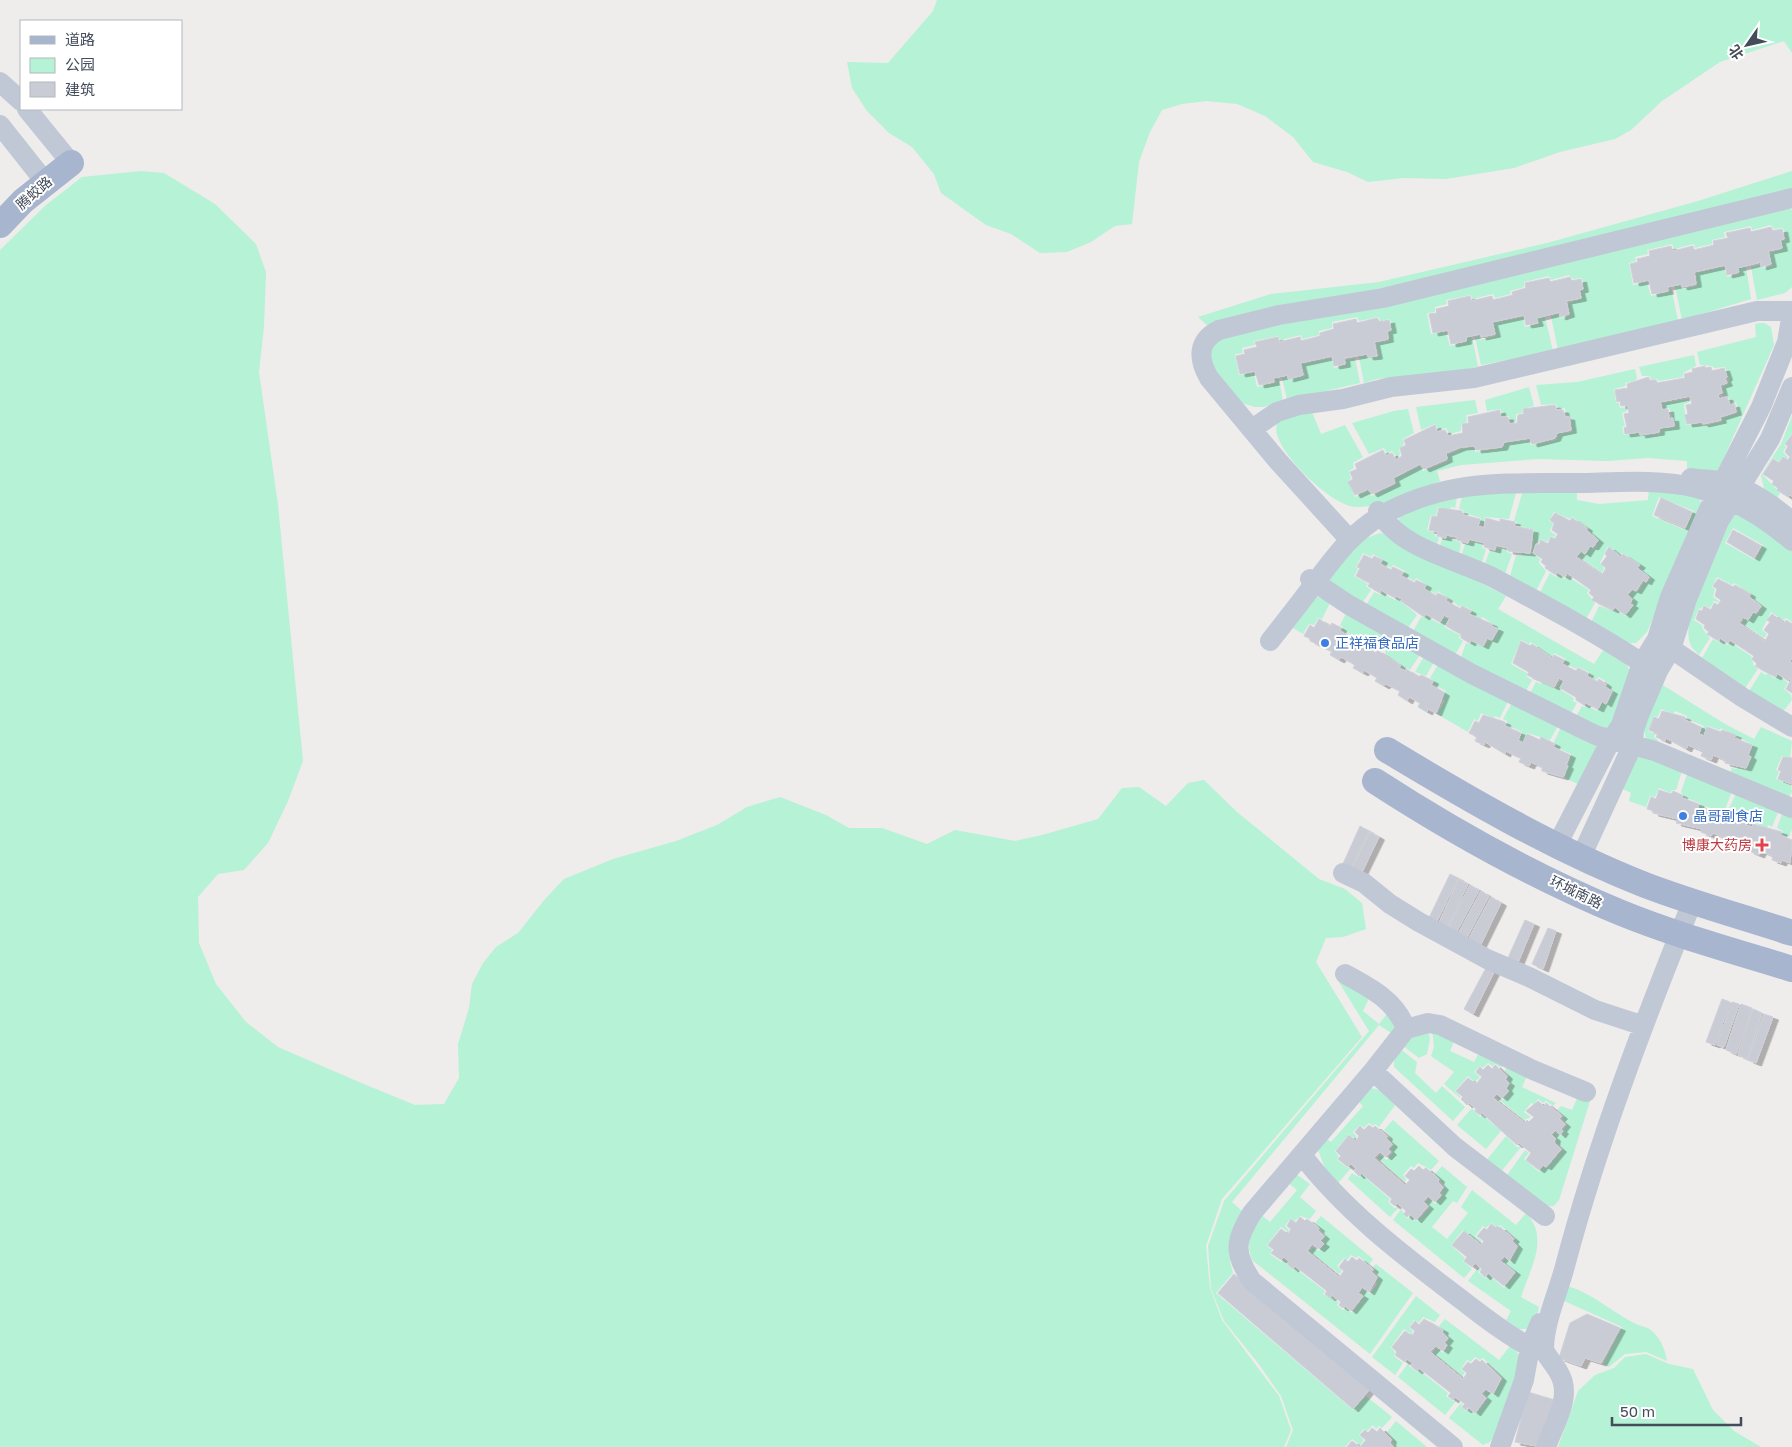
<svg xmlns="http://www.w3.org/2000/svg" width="1792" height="1447" font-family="'Golos Text','Noto Sans SC',sans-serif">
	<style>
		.green { fill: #b5f2d6; fill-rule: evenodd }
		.building { fill: #caccd5; stroke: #cfd0d9; filter: url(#shadow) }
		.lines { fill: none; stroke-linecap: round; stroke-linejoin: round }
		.minor { stroke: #c1c8d5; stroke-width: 20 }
		.major { stroke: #a8b5ce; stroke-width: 26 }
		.shop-dot { fill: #3f7fe0; stroke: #fff; stroke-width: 2 }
		.health-dot { fill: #e0444e; stroke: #fff; stroke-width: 2 }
		.labels { text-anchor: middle; stroke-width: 4; stroke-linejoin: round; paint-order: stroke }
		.street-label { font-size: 14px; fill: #434c5b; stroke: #fff }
		.shop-label { font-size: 14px; fill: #366cbe; stroke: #fff; text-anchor: start }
		.health-label { font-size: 14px; fill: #be3a42; stroke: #fff; text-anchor: end }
	</style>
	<defs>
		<filter id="shadow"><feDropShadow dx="5.5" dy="3" stdDeviation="0" flood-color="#0004"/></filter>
	</defs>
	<rect width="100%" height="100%" fill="#efecec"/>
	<path class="green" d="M937 0H1792V53L1784 41 1720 62 1662 101 1631 130 1615 139 1560 152 1514 168 1446 179 1404 178 1368 182 1347 172 1313 162 1293 137 1265 116 1237 104 1206 101 1182 104 1162 110 1150 132 1139 162 1132 224 1115 226 1091 242 1067 252 1040 253 1011 234 986 225 941 193 934 174 912 147 889 133 867 111 852 88 847 62 888 63 933 11Z
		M141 171 164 173 215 204 256 244 266 272 264 326 259 372 278 505 303 761 288 801 268 843 244 870 218 874 198 897 199 943 216 984 246 1022 278 1047 359 1082 415 1105 444 1104 459 1078 458 1044 469 1008 472 984 483 963 496 947 518 933 545 899 564 879 613 859 676 841 717 825 747 807 780 797 826 815 849 828H882L927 844 955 830 1015 841 1042 835 1098 819 1122 788 1139 787 1166 806 1188 783 1204 780 1237 812 1319 879 1345 889 1362 903 1366 929 1343 937 1326 938 1316 962 1362 1037 1222 1199 1206 1246 1210 1288 1222 1320 1279 1396 1291 1430 1284 1447H0V250L46 205 82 177Z
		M1792 171V192L1754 205 1209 327 1198 317 1271 294 1379 282 1547 243 1698 201Z
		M1785 205 1792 210V287L1785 293 1757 300 1751 267 1760 265 1762 268 1772 266 1770 253 1783 249 1782 241 1786 240 1783 228 1774 229 1771 225 1752 230 1751 226 1724 232 1725 237 1712 240V244L1695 248 1694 244 1674 249 1672 244 1647 250 1648 254 1635 257 1636 261 1629 263 1633 285 1647 282 1651 296 1669 292 1671 287 1678 320 1558 350 1551 316 1558 314 1560 318 1570 316 1568 303 1582 299 1581 291 1584 290 1582 278 1573 279 1569 275 1551 280 1549 276 1524 282V287L1510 291 1511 294 1495 298 1493 294 1472 299 1471 295 1446 300 1447 304 1435 307V312L1427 313 1431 334 1446 332 1450 346 1467 342V338L1472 337 1478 366 1464 371 1377 379 1364 383 1359 357 1366 355 1367 359 1379 356 1376 343 1389 341V332L1392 331 1390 319 1381 321 1378 317 1359 321 1357 317 1332 322V328L1319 331V335L1302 339 1301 335 1280 340 1278 336 1254 341 1255 345 1242 348 1243 353 1235 354 1239 375 1254 373 1257 387 1276 383 1275 379H1279L1283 401 1264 407H1255L1242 403 1215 373 1209 347 1212 341Z
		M1724 267 1727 277 1739 274V268L1746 267 1751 299 1682 320 1675 286H1680L1682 289 1697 286 1696 273Z
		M1523 317 1525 327 1539 324 1538 319 1545 317 1553 351 1481 365 1475 337 1479 336 1480 340 1496 336 1494 323Z
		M1760 323H1764L1771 327 1774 345 1718 471 1687 473V461L1648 458 1607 461 1538 459 1461 465 1437 471 1440 481C1414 491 1384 508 1356 507 1332 506 1282 457 1277 434 1275 427 1277 422 1281 416L1312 412 1321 434 1345 425 1363 457 1353 463 1354 468 1349 471 1351 478 1348 482 1355 497 1368 491 1372 496 1396 484 1395 478 1420 466 1423 471 1448 461 1447 455 1461 449 1474 447 1475 452 1502 448 1505 443 1529 440 1531 445 1556 440 1558 434 1572 432 1571 416 1566 415 1565 408 1557 409 1556 404 1541 405 1536 385 1577 382 1635 369 1637 378 1635 381 1625 383 1626 386 1614 389 1616 403H1619L1620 408 1626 407 1627 411 1622 413 1625 426 1622 427 1624 435 1638 433 1639 436 1660 434 1661 429 1676 427 1669 408H1663L1662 403 1688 399 1690 402 1684 404 1686 425 1701 424 1702 426 1722 422V418L1738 413 1736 402 1731 403 1727 396 1720 395 1724 394 1722 387 1728 384 1729 379 1725 367 1714 368 1712 366 1700 365 1697 352 1756 337 1755 324Z
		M1694 355 1696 366 1683 373V377L1658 381 1657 379H1651L1650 376H1642L1639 367Z
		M1331 358 1334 368 1346 365V360L1355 358 1360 383 1287 400 1282 378 1287 377 1288 380 1305 376 1302 364Z
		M1529 387 1534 406 1522 409 1523 413 1516 414V421L1510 422 1509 416H1502L1501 409 1487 411 1485 400Z
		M1475 400 1478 413 1466 415 1467 422 1461 424V431L1449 434 1446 428 1438 430 1435 424 1421 430 1416 407Z
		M1408 409 1414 433 1403 439 1404 444 1399 449 1400 454 1397 458 1392 451 1387 454 1384 448 1369 454 1352 423 1394 411Z
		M1792 416V434L1784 444 1786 447 1783 452 1788 457 1787 459 1783 456 1779 462 1773 458 1762 474 1780 493 1775 502 1765 494 1761 475 1781 444Z
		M1577 487V500L1599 504 1648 500 1649 488 1699 497 1702 506 1647 632 1636 643H1627L1590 625 1599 606 1613 611 1615 609 1625 616 1634 605 1631 603 1634 599 1629 595 1633 590 1637 593 1644 582 1647 583 1651 578 1639 568 1641 565 1623 553 1621 555 1608 546 1600 563 1604 568 1602 573 1578 556 1581 552 1585 555 1590 547 1594 549 1599 540 1588 530 1589 528 1572 517 1570 519 1554 512 1549 521 1553 523 1550 531 1556 535 1555 537 1551 536 1547 542 1541 539 1538 543H1536L1532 553 1540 559 1539 563 1546 571 1535 593 1509 580 1516 555H1521L1522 553 1531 555 1534 540 1532 539 1534 530 1516 525 1517 522 1514 521 1523 490ZM1659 497 1694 511 1685 530 1652 516Z
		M1517 489 1509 519 1485 517 1483 526 1480 525 1481 518 1464 513 1463 510 1459 509 1463 492Z
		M1458 493 1455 508 1451 507 1450 510 1438 507 1436 516 1431 515 1427 530 1435 533V536L1439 538 1437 545 1411 535 1398 521 1400 516Z
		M1728 513C1750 514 1776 536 1792 551V622L1786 618 1783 620 1771 612 1762 630 1767 634 1764 638 1742 623 1744 619 1748 621 1754 613 1757 615 1763 606 1751 597 1752 594 1734 583 1732 585 1717 577 1712 587 1715 589 1713 597 1719 601 1718 603 1714 601 1710 608 1704 605 1701 609 1699 608 1694 620 1703 626 1702 628 1710 638 1699 655C1696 651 1691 648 1690 643 1680 619 1718 539 1728 513ZM1733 528 1763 545 1755 560 1725 543Z
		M1380 533 1387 535 1506 596 1498 609 1594 664 1604 649 1624 661 1631 672 1612 725 1606 729 1575 718 1582 706 1585 707 1586 705 1597 711 1602 703 1606 705 1614 692 1607 687 1608 683 1599 677 1596 680 1589 675V672L1578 667 1576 669 1564 663 1566 659 1554 653 1552 657 1531 642 1529 644 1521 640 1511 664 1527 673 1526 676 1532 680 1525 693 1460 660 1466 643 1470 644 1472 642 1484 647 1488 640 1492 642 1499 629 1483 617 1481 619 1471 614 1472 610 1461 605 1460 607 1438 591 1436 594 1425 588 1427 585 1416 578 1414 581 1403 575 1405 571 1393 565 1391 568 1382 563 1383 560 1373 554 1371 557 1363 553 1356 567 1358 569 1354 576 1368 584 1366 586 1371 590 1361 605 1328 582 1329 571 1364 539Z
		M1447 536 1461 543 1459 555 1440 546 1442 539H1446Z
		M1470 541 1483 544 1482 548 1486 549 1481 565 1461 557 1465 544H1469Z
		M1497 548 1506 549 1507 552 1512 554 1504 577 1484 566 1490 550 1495 552Z
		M1550 573 1556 577 1558 574 1565 579 1567 576 1589 590 1587 593 1595 603 1585 621 1538 596Z
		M1374 592 1381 595 1382 593 1395 600 1397 598C1402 603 1411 609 1417 615L1408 628 1365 607Z
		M1315 596 1331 601 1322 619 1318 618 1314 625 1309 624 1303 634 1288 625Z
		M1348 610 1389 634 1381 649 1378 648 1375 651 1361 643 1357 649 1354 647 1357 639 1342 630 1343 627 1340 625Z
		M1426 616 1440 624 1444 618 1448 619 1444 627 1460 635 1459 638 1463 641 1455 655 1413 631 1421 617 1424 618Z
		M1394 636 1421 653 1410 670 1406 667 1404 669 1401 668V664L1387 656 1385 652Z
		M1713 639 1720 643 1721 640 1728 645 1730 642 1751 656 1754 666 1758 669 1745 688 1702 658Z
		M1425 655 1435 660 1426 676 1415 672Z
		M1439 663 1509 699 1500 718 1495 716 1494 718 1481 713 1478 721 1474 719 1468 732 1437 714 1445 700 1442 699 1446 691 1433 684 1434 681 1430 678Z
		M1761 672 1766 675 1768 673 1775 679 1778 675 1788 683 1784 689 1791 695 1792 700 1782 713 1749 691Z
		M1560 681 1562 682 1559 689 1574 698 1573 701 1577 703 1570 715 1529 695 1536 682 1541 684 1543 682 1555 689Z
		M1661 684 1725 724 1754 739 1761 727 1792 741 1790 758 1782 756 1776 770 1779 772 1776 779 1791 785 1792 792 1787 800 1729 776 1732 768 1736 769 1738 767 1746 770 1752 756 1749 755 1753 745 1721 728 1720 730 1707 726 1703 734 1700 733 1704 726 1687 719V716L1675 711 1673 714 1661 709 1658 717 1654 716 1648 731 1655 734 1654 737 1658 740 1656 743 1646 738 1642 723Z
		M1513 701 1559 724 1550 740 1527 733 1522 741 1520 740 1522 732 1507 725V721L1503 719Z
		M1562 725 1598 745 1580 785 1565 778 1571 754 1556 747 1554 742Z
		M1640 755 1682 771 1676 790H1672L1670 793 1659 788 1655 797 1650 796 1646 807 1629 801 1631 793 1621 788 1632 759Z
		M1688 771 1733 789 1725 809 1721 808 1719 811 1705 806 1702 813 1698 811 1700 803 1684 797 1681 792Z
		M1737 791 1779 810 1772 827 1768 825 1767 828 1753 823 1748 824V820L1733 815V812L1728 811Z
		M1783 811 1792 815V829L1789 837 1782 835 1783 831 1777 828Z
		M1337 979 1370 996 1363 1011 1379 1024 1390 1010 1396 1018 1394 1029 1391 1033 1379 1025 1232 1202 1243 1212C1229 1231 1226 1250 1233 1273L1216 1293 1353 1410 1366 1396 1392 1417 1382 1428 1379 1426 1376 1429 1373 1425 1367 1431 1364 1429 1359 1435 1364 1440 1360 1445 1352 1439 1345 1447H1286L1293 1430 1281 1396 1258 1363 1224 1321 1211 1289 1208 1246 1224 1201 1369 1031Z
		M1428 1029 1430 1039 1427 1054 1419 1058 1402 1045 1404 1041Z
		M1432 1029 1455 1039 1450 1051 1474 1062 1480 1051 1503 1063 1501 1068 1495 1064 1492 1066 1488 1063 1483 1068 1480 1066 1474 1072 1480 1077 1475 1082 1468 1076 1455 1091 1461 1097 1460 1098 1444 1084 1454 1072 1431 1056 1434 1047Z
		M1399 1048 1417 1062 1415 1073 1436 1093 1442 1086 1465 1107 1453 1121 1394 1067V1059Z
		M1507 1066 1527 1076 1522 1087 1556 1103 1553 1106 1546 1101 1543 1103 1538 1099 1534 1104 1531 1103 1524 1112 1531 1117 1524 1120 1496 1097 1497 1096 1503 1100 1510 1091 1507 1088 1511 1084 1507 1079 1509 1075 1505 1071Z
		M1371 1088 1380 1090 1396 1104 1379 1127 1375 1124 1373 1126 1369 1123 1364 1128 1360 1125 1353 1132 1357 1137 1355 1139 1349 1134 1335 1151 1339 1156 1337 1160 1348 1168 1352 1167 1338 1183 1325 1168 1318 1150 1324 1137 1331 1142 1363 1106 1357 1100Z
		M1578 1096 1591 1098 1559 1200 1554 1206C1538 1208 1517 1187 1505 1178L1525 1150 1529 1153 1524 1159 1539 1172 1543 1166 1547 1168 1563 1149 1556 1143 1557 1139 1553 1135 1555 1132 1560 1136 1567 1124 1562 1119 1564 1116 1557 1110 1561 1106 1572 1110Z
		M1472 1108 1480 1117 1482 1115 1501 1131 1486 1149 1457 1125Z
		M1393 1120 1439 1161 1431 1170 1418 1163 1414 1168 1411 1166 1403 1175 1406 1179 1405 1182 1377 1158 1380 1155 1387 1160 1393 1152 1390 1149 1394 1145 1389 1139 1390 1136 1384 1130Z
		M1506 1136 1517 1147H1521L1500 1173 1485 1162Z
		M1442 1166 1467 1187 1457 1203 1453 1201 1432 1227 1447 1239 1468 1213 1461 1207 1472 1190 1516 1225 1526 1213C1550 1238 1530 1269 1521 1297L1539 1307 1537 1316 1529 1329H1519L1506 1320 1511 1311 1468 1281 1478 1268 1481 1269 1478 1272 1485 1278 1489 1275 1504 1288 1516 1273 1503 1261 1505 1258 1510 1262 1519 1246 1514 1241 1516 1238 1500 1225 1498 1228 1491 1223 1486 1228 1483 1226 1475 1236 1482 1241 1481 1243 1463 1230 1451 1245 1465 1258 1463 1261 1472 1269 1464 1278 1393 1220 1401 1209 1408 1219 1410 1217 1417 1221 1430 1207 1426 1202 1428 1198 1435 1204 1443 1194 1441 1192 1445 1187 1435 1174Z
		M1352 1173 1359 1177 1362 1175 1390 1199 1388 1202 1394 1208 1399 1207 1390 1217 1348 1179Z
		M1296 1174 1310 1184 1300 1197 1316 1211 1310 1219 1300 1216 1295 1221 1291 1218 1285 1226 1289 1230 1288 1232 1281 1227 1267 1245 1272 1250 1270 1254 1281 1262 1284 1260 1287 1261 1286 1264 1293 1270 1295 1268 1325 1291 1323 1294 1339 1302 1337 1305 1343 1310 1345 1308 1352 1313 1364 1296 1360 1292 1363 1289 1370 1294 1377 1284 1376 1282 1379 1276 1374 1272 1375 1269 1373 1267 1376 1264 1413 1293 1370 1354 1252 1260C1245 1242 1252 1231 1260 1214L1270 1222 1297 1190 1287 1182Z
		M1321 1216 1373 1259 1369 1265 1359 1256 1356 1258 1351 1255 1347 1260 1344 1258 1337 1266 1342 1271 1339 1274 1309 1251 1313 1247 1319 1251 1325 1243 1322 1241 1326 1236 1315 1223Z
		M1567 1286C1589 1291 1615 1314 1636 1324 1643 1327 1649 1327 1654 1333 1662 1341 1665 1350 1667 1361L1646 1352 1625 1354 1609 1367 1603 1364 1622 1327 1562 1300Z
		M1416 1296 1440 1315 1435 1322 1423 1317 1419 1323 1414 1320 1409 1327 1413 1331 1411 1334 1404 1329 1391 1347 1395 1352 1394 1356 1403 1363 1395 1375 1372 1357Z
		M1445 1319 1499 1360 1510 1346 1516 1349 1520 1361 1495 1436 1490 1442 1483 1445 1449 1418 1461 1403 1463 1404 1461 1407 1466 1411 1469 1410 1476 1414 1488 1398 1484 1394 1486 1391 1493 1395 1503 1378 1483 1358 1480 1360 1475 1357 1471 1362 1467 1360 1461 1369 1465 1373 1462 1376 1433 1353 1436 1348 1443 1353 1448 1345 1446 1343 1449 1338 1439 1326Z
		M1646 1354 1669 1364 1693 1369 1713 1410 1734 1431 1761 1447H1558L1578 1391 1595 1375 1614 1368 1625 1357Z
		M1409 1362V1366L1417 1372 1419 1370 1448 1393 1446 1396 1453 1401 1457 1400 1445 1415 1398 1377Z
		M1396 1421 1427 1447H1395L1392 1442 1393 1439 1387 1432Z"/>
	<path class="building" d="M1771 227 1773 231 1782 229 1784 239 1780 240 1782 248 1768 251 1771 264 1761 267V262L1737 268 1739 272 1727 275 1725 265 1694 272 1696 284 1682 287 1681 284 1667 287 1668 291 1652 294 1649 280 1634 283 1630 264 1638 262 1637 259 1650 256 1649 251 1671 246 1673 251 1693 246 1694 250 1714 245 1713 241 1728 238 1726 233 1750 228 1751 232Z
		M1570 277 1572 281 1581 279 1583 289 1579 290 1581 298 1566 301 1569 314 1560 317V312L1536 318 1538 323 1526 325 1524 315 1492 322 1495 334 1481 337 1480 334 1466 337V341L1451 344 1448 330 1433 333 1429 314 1437 313 1436 309 1449 306 1448 301 1470 296 1471 301 1492 296 1493 300 1513 295 1512 292 1526 288 1525 283 1549 278 1550 282Z
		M1377 318 1380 322 1389 320 1391 330 1387 331 1388 339 1374 342 1377 356 1368 357 1367 354 1344 358 1345 364 1334 366 1332 356 1300 363 1303 375 1288 379V375L1273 378 1274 382 1259 385 1255 371 1240 374 1236 356 1245 354 1244 350 1257 347 1255 342 1278 337 1279 342 1300 337 1301 341 1320 336V333L1334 329 1333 324 1356 319 1357 323Z
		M1705 366V368L1711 367 1712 371 1724 368 1727 377 1725 379 1727 383 1720 385 1722 393 1718 394 1719 399 1727 397 1730 405 1734 404 1736 412 1720 417 1721 420 1703 424 1702 422 1687 424 1685 415 1688 414 1686 405 1692 404 1690 396 1660 402 1662 410 1668 409 1669 419 1673 418 1674 426 1659 428V432L1640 435V432L1625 434 1624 428 1627 427 1624 414 1629 413 1628 405 1621 406 1620 401 1617 402 1615 390 1628 388 1627 384 1649 377V380H1656L1657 383 1685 378 1684 374 1693 372 1692 369Z
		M1555 405 1556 410H1563L1565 417H1569L1571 430 1557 433 1555 438 1532 444 1530 438 1504 442 1502 447 1476 450 1475 446 1461 447 1446 453 1447 459 1424 469 1420 464 1393 478 1395 483 1372 494 1368 489 1355 495 1348 482 1353 479 1350 472 1357 469 1355 464 1383 450 1386 456 1392 453 1396 460 1402 456 1400 448 1406 445 1404 440 1435 425 1437 432 1445 430 1448 436 1463 433 1462 424 1469 423 1468 417 1500 410V417H1508L1509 424 1517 423 1518 415 1524 414 1523 409Z
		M1792 435V497L1790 495 1788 497 1777 490 1778 488 1772 484 1774 481 1763 474 1773 459 1779 463 1783 457 1788 460 1790 457 1785 452 1788 446 1785 444Z
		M1661 498 1692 512 1685 528 1654 515Z
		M1439 508 1462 511 1463 515 1480 519 1478 526 1484 528 1486 518 1500 522V519L1515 522 1514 526 1533 530 1530 553 1508 551V548L1496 545 1495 550 1484 547 1485 543 1469 539 1468 543 1457 540V537L1446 535V538L1437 536 1438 532 1429 530 1432 516 1437 517Z
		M1555 513 1570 521 1572 518 1587 528 1586 530 1598 540 1593 547 1590 546 1585 554 1581 551 1576 557 1602 575 1606 568 1601 564 1607 556 1605 554 1609 547 1621 557 1623 554 1640 565 1637 568 1649 577 1646 582 1643 580 1636 591 1632 589 1627 595 1632 599 1630 604 1633 605 1625 615 1615 607 1613 610 1592 600 1594 597 1589 593 1591 590 1567 573 1565 577 1557 572 1556 575 1545 568 1546 566 1541 562 1543 559 1533 553 1536 544 1539 545 1541 540 1548 544 1551 537 1555 539 1558 534 1552 530 1554 523 1550 520Z
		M1733 530 1761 546 1754 558 1727 542Z
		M1364 555 1372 559 1374 556 1382 560 1380 564 1391 570 1393 567 1403 572 1401 576 1415 583 1416 580 1426 585 1424 589 1436 596 1438 593 1447 598 1446 601 1460 609 1462 606 1471 611 1469 614 1492 624 1491 626 1498 629 1492 640 1487 638 1483 646 1471 640 1470 643 1461 638V634L1446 626 1450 618 1444 615 1440 622 1426 614 1424 617 1401 601 1402 599 1396 596 1395 598 1381 590 1380 593 1368 586 1370 583 1356 576 1360 568 1357 567Z
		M1718 579 1733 587 1735 585 1750 594 1749 597 1761 606 1756 613 1753 612 1748 620 1743 617 1739 623 1765 641 1769 634 1764 630 1770 622 1767 620 1772 614 1784 623 1786 620 1792 624V658L1790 661 1792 663V676L1788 681 1777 673 1776 677 1755 666 1757 664 1752 659 1754 656 1730 640 1728 643 1720 638 1719 641 1707 634 1709 632 1704 628 1705 625 1696 619 1699 610 1702 611 1704 606 1711 610 1714 603 1718 605 1721 600 1715 596 1717 589 1713 586Z
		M1319 619 1330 626 1332 623 1341 628 1340 631 1356 640 1352 647 1358 651 1361 645 1376 653 1377 650 1401 666 1399 668 1405 671 1406 669 1419 677 1421 675 1433 681 1431 685 1444 693 1436 713 1428 709 1427 712 1418 707 1420 703 1409 697 1407 701 1398 695 1400 691 1386 684 1384 686 1375 681 1377 678 1364 670 1363 673 1353 668 1355 665 1341 657 1339 660 1330 655 1332 651 1310 641 1311 639 1304 636 1310 625 1314 628Z
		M1521 641 1530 646 1532 644 1552 658 1554 655 1564 660 1562 664 1576 671 1578 668 1588 673 1587 676 1597 682 1599 679 1606 684 1605 687 1612 691 1606 704 1602 701 1598 709 1586 703 1584 705 1576 700V697L1560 688 1564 681 1559 678 1554 687 1527 675 1529 672 1513 663Z
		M1792 678V693L1786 689Z
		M1662 711 1685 717V720L1701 727 1699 734 1704 736 1707 727 1721 732 1722 730 1736 735 1734 738 1752 745 1748 755 1751 757 1746 768 1725 763V760L1713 755 1711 760 1701 756 1703 751 1688 745 1686 749 1666 738 1665 741 1656 737 1658 734 1649 730 1654 717 1659 719Z
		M1483 715 1505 722V726L1521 733 1518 740 1523 743 1527 734 1540 740 1541 737 1555 744 1553 747 1570 755 1566 765 1568 766 1563 777 1542 771V767L1531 762 1529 766 1519 762 1521 758 1506 751 1505 754 1485 742 1484 745 1475 741 1477 737 1469 733 1475 721 1479 723Z
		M1783 757 1792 758V784L1778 779 1781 771 1778 770Z
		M1659 790 1671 794 1673 791 1682 795V798L1699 804 1696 812 1702 815 1705 808 1721 813 1722 810 1747 822 1746 825 1752 827 1753 824 1782 832 1780 835 1792 840 1790 863 1782 860 1781 863 1772 860 1773 856 1761 851 1759 855 1749 851 1750 847 1736 842 1734 845 1725 842 1726 838 1713 833 1711 836 1701 832 1702 829 1676 823 1678 819 1653 813 1654 811 1647 809 1651 797 1656 799Z
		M1360 826 1369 831 1350 870 1342 866Z
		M1370 832 1379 837 1360 876 1351 871Z
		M1450 874 1458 878 1436 923 1428 920Z
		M1459 879 1468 884 1446 930 1438 925Z
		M1470 885 1479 890 1455 935 1447 930Z
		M1481 891 1489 896 1465 941 1457 936Z
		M1491 897 1501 903 1479 948 1467 942Z
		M1525 920 1534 924 1517 965 1507 960Z
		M1548 928 1556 931 1543 969 1532 964Z
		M1487 966 1495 970 1473 1014 1464 1009Z
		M1722 999 1730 1002 1715 1045 1706 1042Z
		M1732 1002 1739 1004 1724 1047 1717 1045Z
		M1741 1004 1752 1008 1736 1054 1726 1050Z
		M1753 1009 1762 1013 1747 1059 1738 1055Z
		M1764 1014 1773 1017 1756 1063 1748 1060Z
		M1488 1065 1492 1069 1495 1065 1507 1076 1505 1080 1509 1083 1506 1088 1508 1091 1502 1098 1497 1094 1493 1098 1525 1123 1527 1120 1529 1122 1534 1117 1526 1111 1538 1101 1544 1106 1546 1103 1562 1116 1559 1119 1565 1124 1561 1129 1563 1131 1560 1135 1555 1130 1551 1135 1555 1138 1554 1143 1561 1149 1546 1167 1543 1165 1539 1170 1526 1160 1531 1153 1519 1143 1517 1145 1482 1113 1480 1115 1475 1111 1476 1109 1469 1103 1467 1105 1461 1099 1463 1097 1456 1091 1468 1078 1476 1084 1482 1077 1476 1072 1480 1067 1483 1070Z
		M1369 1125 1373 1128 1375 1126 1387 1136 1386 1139 1392 1144 1388 1149 1391 1152 1386 1157 1380 1152 1374 1158 1405 1185 1410 1180 1405 1176 1411 1169 1414 1171 1419 1166 1423 1170 1426 1168 1439 1179 1438 1182 1443 1187 1439 1193 1441 1195 1435 1202 1428 1196 1423 1202 1428 1206 1416 1220 1410 1214 1407 1217 1404 1214 1406 1211 1397 1203 1395 1206 1390 1202 1392 1199 1361 1173 1359 1176 1354 1171 1356 1168 1351 1164 1348 1167 1338 1159 1341 1156 1336 1151 1349 1135 1356 1141 1359 1136 1355 1132 1360 1126 1364 1130Z
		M1300 1217 1305 1221 1307 1219 1319 1228 1318 1231 1324 1236 1320 1241 1324 1244 1319 1249 1312 1244 1307 1251 1339 1277 1344 1271 1339 1267 1345 1259 1348 1262 1352 1257 1357 1261 1359 1258 1373 1269 1371 1272 1377 1277 1369 1292 1362 1287 1358 1293 1363 1296 1351 1311 1345 1306 1343 1308 1339 1305 1341 1302 1332 1295 1330 1298 1325 1294 1327 1291 1295 1266 1293 1269 1287 1264 1289 1262 1284 1257 1281 1260 1271 1253 1274 1250 1268 1245 1281 1229 1288 1234 1291 1229 1287 1226 1291 1219 1296 1223Z
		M1491 1224 1498 1229 1500 1227 1514 1239 1512 1241 1517 1246 1509 1261 1504 1256 1500 1261 1515 1272 1504 1286 1488 1273 1485 1277 1480 1272 1482 1269 1475 1263 1472 1267 1464 1261 1467 1257 1452 1245 1464 1231 1481 1245 1484 1241 1477 1236 1484 1228 1487 1230Z
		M1234 1274 1369 1390 1353 1409 1218 1293Z
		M1587 1314 1620 1328 1601 1363 1585 1358 1581 1366 1559 1358 1570 1323Z
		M1424 1319 1443 1330 1442 1333 1448 1338 1444 1343 1447 1345 1443 1351 1436 1346 1430 1352 1463 1379 1467 1373 1462 1369 1468 1362 1471 1364 1476 1359 1480 1362 1482 1360 1501 1378 1493 1394 1486 1389 1481 1394 1486 1398 1475 1413 1468 1407 1466 1410 1462 1407 1465 1404 1455 1397 1453 1400 1448 1396 1451 1393 1419 1368 1417 1371 1411 1366 1413 1363 1407 1359 1405 1362 1395 1355 1397 1352 1392 1347 1405 1331 1412 1336 1415 1331 1410 1327 1415 1321 1419 1325Z
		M1528 1392 1555 1400 1542 1447 1515 1442Z
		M1372 1428 1377 1432 1380 1428 1391 1439 1390 1443 1393 1447H1360L1366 1440 1360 1435 1365 1430 1368 1433Z
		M1352 1441 1360 1447H1347Z"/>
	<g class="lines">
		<path class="minor" d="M0 82 21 101
			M27 109 71 163
			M0 125 46 183
			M1252 429 1277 412 1299 405 1343 399 1391 387 1474 378 1757 311H1792
			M1691 478C1702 480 1714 479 1725 482 1749 489 1774 505 1792 522
			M1378 511C1402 550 1454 558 1494 578 1544 605 1595 632 1642 663
			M1349 539 1278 461 1209 378C1198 359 1197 341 1219 330L1279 315 1383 298 1792 198
			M1310 579 1349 605 1472 674 1587 731 1598 736 1655 751 1792 808
			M1270 641C1285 622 1300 603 1314 584 1335 557 1351 533 1382 515 1451 477 1510 484 1584 483 1621 482 1661 479 1697 488 1733 498 1764 517 1792 541
			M1660 641 1742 697 1792 727
			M1557 845 1611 740 1621 725 1642 663 1657 639 1670 597 1708 511 1761 407 1787 342 1792 313
			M1581 857 1633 744 1634 730 1639 715 1658 671 1671 649 1687 599 1719 521 1770 439 1792 387
			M1343 873 1364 883 1390 904 1419 922 1487 959 1529 977 1595 1010 1638 1024
			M1345 974C1371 988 1396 1001 1406 1029
			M1373 1071 1455 1147 1545 1216
			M1302 1155C1343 1209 1400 1253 1454 1294 1478 1312 1503 1333 1530 1347
			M1453 1447 1252 1281C1233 1253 1235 1241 1252 1213L1373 1071 1406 1029 1428 1023 1440 1025 1533 1070 1586 1092
			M1500 1447 1524 1380 1530 1347 1540 1323
			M1546 1447C1554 1424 1573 1396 1559 1373 1555 1365 1548 1358 1544 1350 1544 1322 1558 1293 1565 1266 1598 1141 1645 1019 1693 900"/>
		<path class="major" d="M0 225 23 201 71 163
			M1387 750C1470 800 1554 849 1645 885 1692 903 1743 917 1792 933
			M1375 781C1449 829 1537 878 1619 912 1675 935 1734 951 1792 969"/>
	</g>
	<g class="shop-dot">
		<circle cx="1325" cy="643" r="5"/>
		<circle cx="1683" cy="816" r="5"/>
	</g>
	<path class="health-dot" d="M1759.5 837.5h5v5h5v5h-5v5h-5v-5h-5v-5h5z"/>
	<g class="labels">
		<g class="street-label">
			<text transform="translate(34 193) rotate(-41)" y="5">腾蛟路</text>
			<text transform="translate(1576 892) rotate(26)" y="5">环城南路</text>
		</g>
		<g class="shop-label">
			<text x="1335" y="648">正祥福食品店</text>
			<text x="1693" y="821">晶哥副食店</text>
		</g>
		<g class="health-label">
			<text x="1752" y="850">博康大药房</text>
		</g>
	</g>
	<rect x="20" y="20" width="162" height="90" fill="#ffffff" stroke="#b4b7bd"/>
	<rect x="30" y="36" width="25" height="8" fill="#a8b5ce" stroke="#b4b7bd"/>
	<text x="65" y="45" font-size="15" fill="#434c5b">道路</text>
	<rect x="30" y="58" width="25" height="15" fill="#b5f2d6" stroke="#b4b7bd"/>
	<text x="65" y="70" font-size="15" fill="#434c5b">公园</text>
	<rect x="30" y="82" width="25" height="15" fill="#caccd5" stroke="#b4b7bd"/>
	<text x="65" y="95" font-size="15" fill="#434c5b">建筑</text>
	<g transform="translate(1747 45) rotate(236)" stroke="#ffffff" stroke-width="4" paint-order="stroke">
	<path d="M0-4L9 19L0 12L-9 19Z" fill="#434c5b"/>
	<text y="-8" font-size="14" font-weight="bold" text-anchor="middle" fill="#434c5b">北</text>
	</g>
	<path d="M1612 1417v8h129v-8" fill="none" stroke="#434c5b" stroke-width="2.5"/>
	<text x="1620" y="1417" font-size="15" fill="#434c5b" stroke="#ffffff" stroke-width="4" paint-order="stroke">50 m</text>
</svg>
